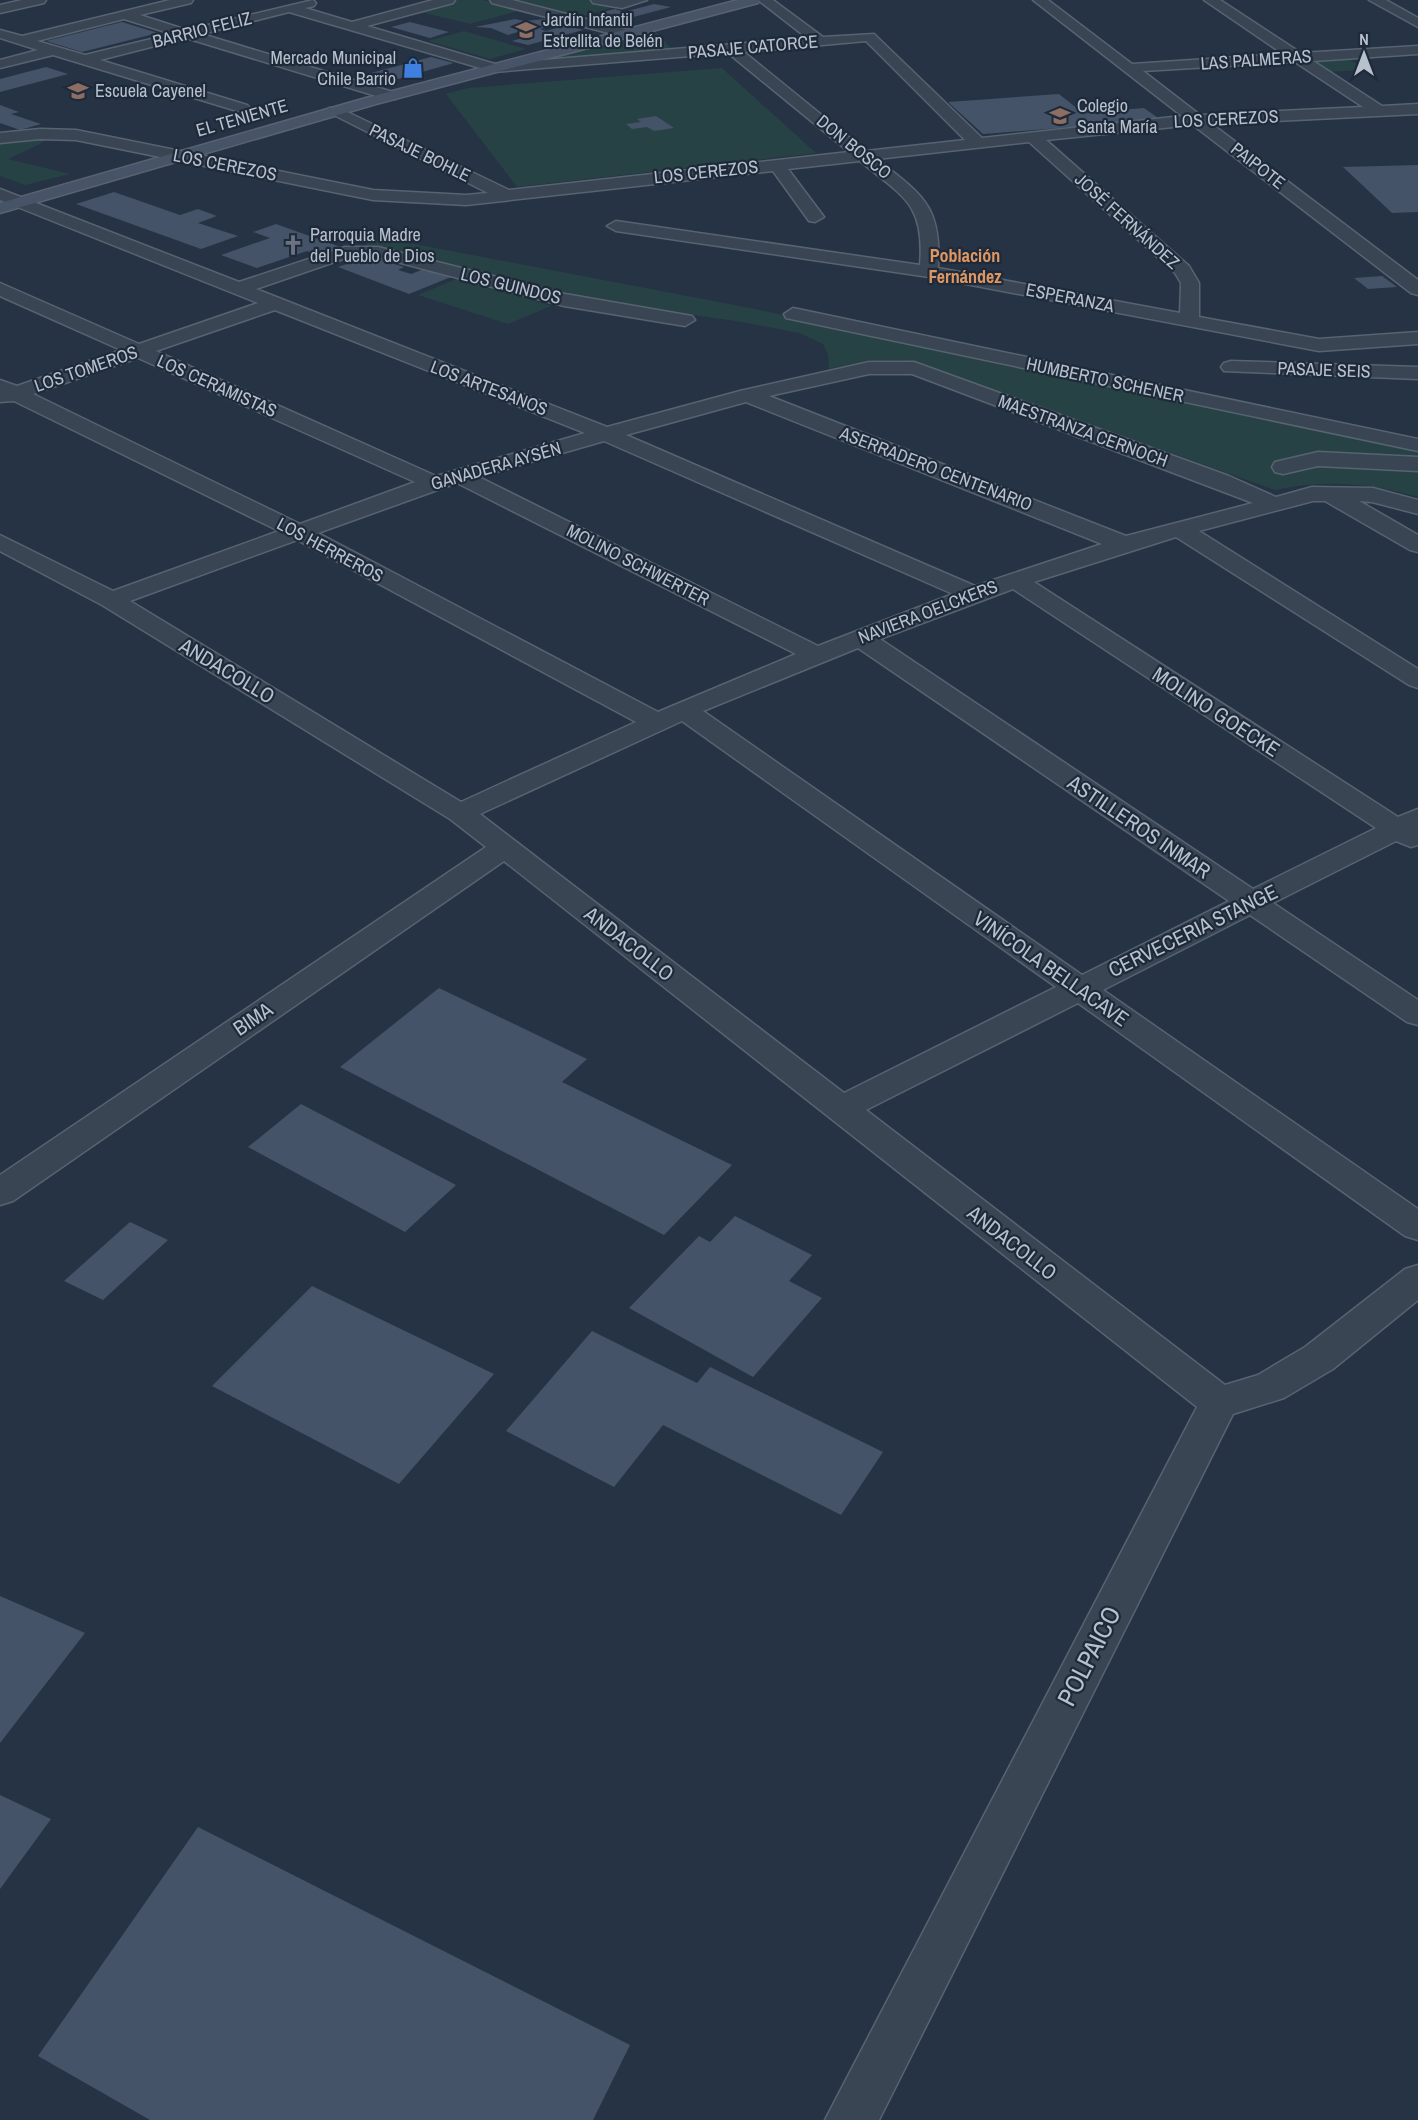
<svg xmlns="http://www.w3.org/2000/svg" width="1418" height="2120" font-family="'Archivo Narrow',sans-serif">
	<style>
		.green { fill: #274245 }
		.building { fill: #445367 }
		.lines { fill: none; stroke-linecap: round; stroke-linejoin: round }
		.street-casing { stroke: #586371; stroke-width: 3 }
		.secondary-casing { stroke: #586371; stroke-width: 3 }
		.street { fill: #3a4554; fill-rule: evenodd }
		.secondary { fill: #475467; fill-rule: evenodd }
		.labels { text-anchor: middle; stroke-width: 4.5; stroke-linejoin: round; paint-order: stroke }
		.far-poi-label { font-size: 18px; fill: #b7c0cd; stroke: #1e2a39; text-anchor: start }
		.far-street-label { font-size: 18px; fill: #b7c0cd; stroke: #1e2a39 }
		.far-neighbourhood-label { font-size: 18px; font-weight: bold; fill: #de9762; stroke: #1e2a39 }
		.street-label { font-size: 21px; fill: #b7c0cd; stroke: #1e2a39 }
		.near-street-label { font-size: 26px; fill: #b7c0cd; stroke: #1e2a39 }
	</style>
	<rect width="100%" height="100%" fill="#253345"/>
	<path class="green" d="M457 0H483L522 10 470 24 417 11Z
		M507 0H594L618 6 576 18Z
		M464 31 526 49 490 59 428 41Z
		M649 33H657L674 51 544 61Z
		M1346 57 1366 70 1328 72 1315 63 1317 60Z
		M722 68 816 153 517 187 446 94 468 88Z
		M41 138 44 141 40 144 8 159 70 174 25 185 0 176V141Z
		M388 239 750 308 1418 449V497C1370 483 1325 479 1275 490L913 361 870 360 829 369 828 354 823 344 799 333 742 322 568 297 366 246 368 242Z
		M461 277 551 306 508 324 418 295Z"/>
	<path class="building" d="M654 4 671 7 622 20 598 13 615 9 624 12Z
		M515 19 524 21 545 19 558 23 540 29 546 31 567 25 583 30 528 45 512 41 533 35 521 31 508 35 491 28 475 27Z
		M122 22 158 33 82 52 46 41Z
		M410 22 449 32 430 38 391 27Z
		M431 57 454 63 394 80 371 73Z
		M46 67 68 74 0 92V79Z
		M1059 94 1083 113 1144 108 1161 120 983 134 948 102Z
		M0 105 19 112 11 114 41 124 20 130 0 123Z
		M656 116 674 128 654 131 647 127 632 129 626 124 641 122 637 119Z
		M1418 165V212L1392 213 1343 167Z
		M114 192 180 215 198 209 217 216 198 223 238 236 201 249 76 204Z
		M276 224 318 239 341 247 318 255 307 251 257 268 221 255 270 238 253 232Z
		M369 256 404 267 398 270 411 274 424 269 451 277 409 294 338 267Z
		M1382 276 1397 287 1368 289 1354 278Z
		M439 988 587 1059 562 1082 732 1165 664 1235 340 1067Z
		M301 1104 456 1185 405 1232 248 1147Z
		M735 1216 812 1255 789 1281 822 1298 753 1377 629 1308 699 1236 710 1242Z
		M130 1222 168 1240 103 1300 64 1281Z
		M312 1286 494 1374 399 1484 212 1386Z
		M592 1331 697 1383 710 1367 883 1452 841 1515 663 1425 614 1487 506 1431Z
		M0 1596 85 1633 0 1743Z
		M0 1795 51 1819 0 1889Z
		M198 1827 630 2045 593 2120H150L38 2056Z"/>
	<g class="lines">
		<g class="street-casing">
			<path id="street" d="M22 0H46L44 3 0 13V5Z
				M170 0H193L191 3 140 15 187 30 313 0 316 3 314 6 305 8 352 22 433 0H455L453 3 367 26 495 64 807 38 758 0H773L823 37 874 34 982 138 1182 116 1033 0H1048L1132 64 1283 54 1204 0H1220L1301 53 1418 46V54L1313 61 1382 106 1418 104V114L1212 124 1418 280V295L1411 293 1193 125 1046 140 1189 266 1199 283V317L1319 339 1418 332V344L1319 351 929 277 616 231 607 226 616 221 920 265C925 203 903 197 860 161L788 169 824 217 815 222 809 221 773 171 466 205 373 200 76 140 40 139 0 143V133L40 129 76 130 373 190 466 195 488 193 326 111 329 108H339L509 190 849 152 728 53 494 72 289 12 202 34 396 93 398 96 396 99H386L186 38 100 60 247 105 250 108 247 111H237L53 55 0 68V60L38 50 0 38V30L22 36ZM124 19 172 34 85 55 37 41ZM866 41 965 140 866 151 744 52ZM1295 62 1363 107 1200 115 1143 71ZM1029 142 1175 273 1181 283 1180 313 938 268C942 205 922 195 877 159Z
				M490 0H512L629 30 631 33 624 37 492 3Z
				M591 0H647L622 8 593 3Z
				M1369 0H1386L1418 18V27Z
				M0 189 239 282 345 247H378L565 294 692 316 695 320 685 326 564 306 378 257 352 256 256 289 607 427 740 391 869 362H914L1229 476 1276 497 1312 487 1373 488 1418 500V514L1372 502 1359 501 1418 535V552L1410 550 1325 501H1313L1199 531 1418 669V688L1409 685 1176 537 1034 582 1398 817 1418 809V845L1411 847 1396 841 1273 903 1418 1000V1025L1407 1022 1250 915 1103 990 1418 1209V1240L1405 1236 1078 1003 866 1110 1225 1385 1258 1375 1305 1347 1405 1269 1418 1265V1300L1333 1369 1284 1398 1233 1414 879 2120H825L1197 1407 504 861 13 1201 0 1205V1175L486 847 450 819 102 605 0 551V535L113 591 279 531 14 401 0 402V380L17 386 121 350 0 296V283L139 344 258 303 0 200ZM275 310 585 433 436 476 156 351ZM138 358 415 482 300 524 33 394ZM869 374H912L1253 503 1126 536 769 396ZM746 402 1102 544 975 586 626 435ZM604 441 953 594 818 646 479 477ZM457 483 796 654 658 712 318 533ZM297 540 636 722 461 802 130 601ZM1013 589 1376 828 1253 889 880 639ZM858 648 1229 901 1082 975 703 711ZM682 721 1056 987 844 1093 480 814Z
				M793 308 1418 439V451L786 318 784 314Z
				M1231 361 1418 367V379L1224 371 1221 367 1224 363Z
				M1318 452 1418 457V471L1318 466 1283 474 1275 472 1272 467 1275 462Z"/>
		</g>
		<g class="secondary-casing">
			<path id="secondary" d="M738 0H760L758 3 376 104 0 213V203L366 98Z"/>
		</g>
		<use href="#street" class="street"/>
		<use href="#secondary" class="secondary"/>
	</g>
	<defs>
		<g id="school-bare" transform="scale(1.62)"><path d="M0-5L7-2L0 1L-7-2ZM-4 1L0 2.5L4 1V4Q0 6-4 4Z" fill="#8d6e63" stroke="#1e2a39" stroke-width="2.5" paint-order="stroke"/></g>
		<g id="shop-bare" transform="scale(1.62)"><path d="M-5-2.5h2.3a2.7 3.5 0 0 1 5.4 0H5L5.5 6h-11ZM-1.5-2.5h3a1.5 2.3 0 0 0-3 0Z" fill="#3f7fe0" stroke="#1e2a39" stroke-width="2.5" paint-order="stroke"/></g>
		<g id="church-bare" transform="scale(1.62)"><path d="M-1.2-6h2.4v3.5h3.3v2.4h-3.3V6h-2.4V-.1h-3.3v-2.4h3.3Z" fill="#6b7280" stroke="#1e2a39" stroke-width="2.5" paint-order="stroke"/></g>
	</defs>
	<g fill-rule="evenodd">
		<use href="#school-bare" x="526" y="30"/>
		<use href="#shop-bare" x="413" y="68"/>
		<use href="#school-bare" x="78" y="91"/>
		<use href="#school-bare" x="1060" y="116"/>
		<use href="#church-bare" x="293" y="245"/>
	</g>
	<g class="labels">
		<g class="far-poi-label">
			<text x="543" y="26">Jardín Infantil<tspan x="543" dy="21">Estrellita de Belén</tspan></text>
			<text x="396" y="64" text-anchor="end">Mercado Municipal<tspan x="396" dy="21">Chile Barrio</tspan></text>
			<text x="95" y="97">Escuela Cayenel</text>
			<text x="1077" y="112">Colegio<tspan x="1077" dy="21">Santa María</tspan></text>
			<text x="310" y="241">Parroquia Madre<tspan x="310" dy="21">del Pueblo de Dios</tspan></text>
		</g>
		<g class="far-street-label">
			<text transform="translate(202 30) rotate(-14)" y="6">BARRIO FELIZ</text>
			<text transform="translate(753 47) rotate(-5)" y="6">PASAJE CATORCE</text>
			<text transform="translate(1256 60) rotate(-4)" y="6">LAS PALMERAS</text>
			<text transform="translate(242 118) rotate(-16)" y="6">EL TENIENTE</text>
			<text transform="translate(1226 119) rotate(-3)" y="6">LOS CEREZOS</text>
			<text transform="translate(854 147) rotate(39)" y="6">DON BOSCO</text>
			<text transform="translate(420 153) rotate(26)" y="6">PASAJE BOHLE</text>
			<text transform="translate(225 165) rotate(11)" y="6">LOS CEREZOS</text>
			<text transform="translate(1258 166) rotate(38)" y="6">PAIPOTE</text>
			<text transform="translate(706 172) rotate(-6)" y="6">LOS CEREZOS</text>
			<text transform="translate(1127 221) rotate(42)" y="6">JOSÉ FERNÁNDEZ</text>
			<text transform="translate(511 286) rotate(14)" y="6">LOS GUINDOS</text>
			<text transform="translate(1070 298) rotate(11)" y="6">ESPERANZA</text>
			<text transform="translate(86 369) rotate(-19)" y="6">LOS TOMEROS</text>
			<text transform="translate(1324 370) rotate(2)" y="6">PASAJE SEIS</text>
			<text transform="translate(1105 380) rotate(12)" y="6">HUMBERTO SCHENER</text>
			<text transform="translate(217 386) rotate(24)" y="6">LOS CERAMISTAS</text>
			<text transform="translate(489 388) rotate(21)" y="6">LOS ARTESANOS</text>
			<text transform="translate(1083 431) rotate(20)" y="6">MAESTRANZA CERNOCH</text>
			<text transform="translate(496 466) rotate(-16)" y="6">GANADERA AYSÉN</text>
			<text transform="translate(936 469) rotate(21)" y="6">ASERRADERO CENTENARIO</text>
			<text transform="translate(330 550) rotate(28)" y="6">LOS HERREROS</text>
			<text transform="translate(638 565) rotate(27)" y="6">MOLINO SCHWERTER</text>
			<text transform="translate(928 612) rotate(-21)" y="6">NAVIERA OELCKERS</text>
		</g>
		<g class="far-neighbourhood-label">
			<text x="965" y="262">Población<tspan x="965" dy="21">Fernández</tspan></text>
		</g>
		<g class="street-label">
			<text transform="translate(227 671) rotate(31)" y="7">ANDACOLLO</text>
			<text transform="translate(1216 712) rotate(33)" y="7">MOLINO GOECKE</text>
			<text transform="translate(1139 827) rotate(34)" y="7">ASTILLEROS INMAR</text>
			<text transform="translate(1193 931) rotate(-26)" y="7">CERVECERIA STANGE</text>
			<text transform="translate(629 944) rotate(38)" y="7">ANDACOLLO</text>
			<text transform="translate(1051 969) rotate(35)" y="7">VINÍCOLA BELLACAVE</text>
			<text transform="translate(253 1019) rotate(-34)" y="7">BIMA</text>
			<text transform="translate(1012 1243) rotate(38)" y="7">ANDACOLLO</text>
		</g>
		<g class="near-street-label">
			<text transform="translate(1089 1656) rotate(-63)" y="9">POLPAICO</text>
		</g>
	</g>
	<g transform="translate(1364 54)" stroke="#1e2a39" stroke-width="4.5" paint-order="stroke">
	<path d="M0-4.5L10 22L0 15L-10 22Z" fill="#b7c0cd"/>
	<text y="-9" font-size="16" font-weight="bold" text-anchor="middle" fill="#b7c0cd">N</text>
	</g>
</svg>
